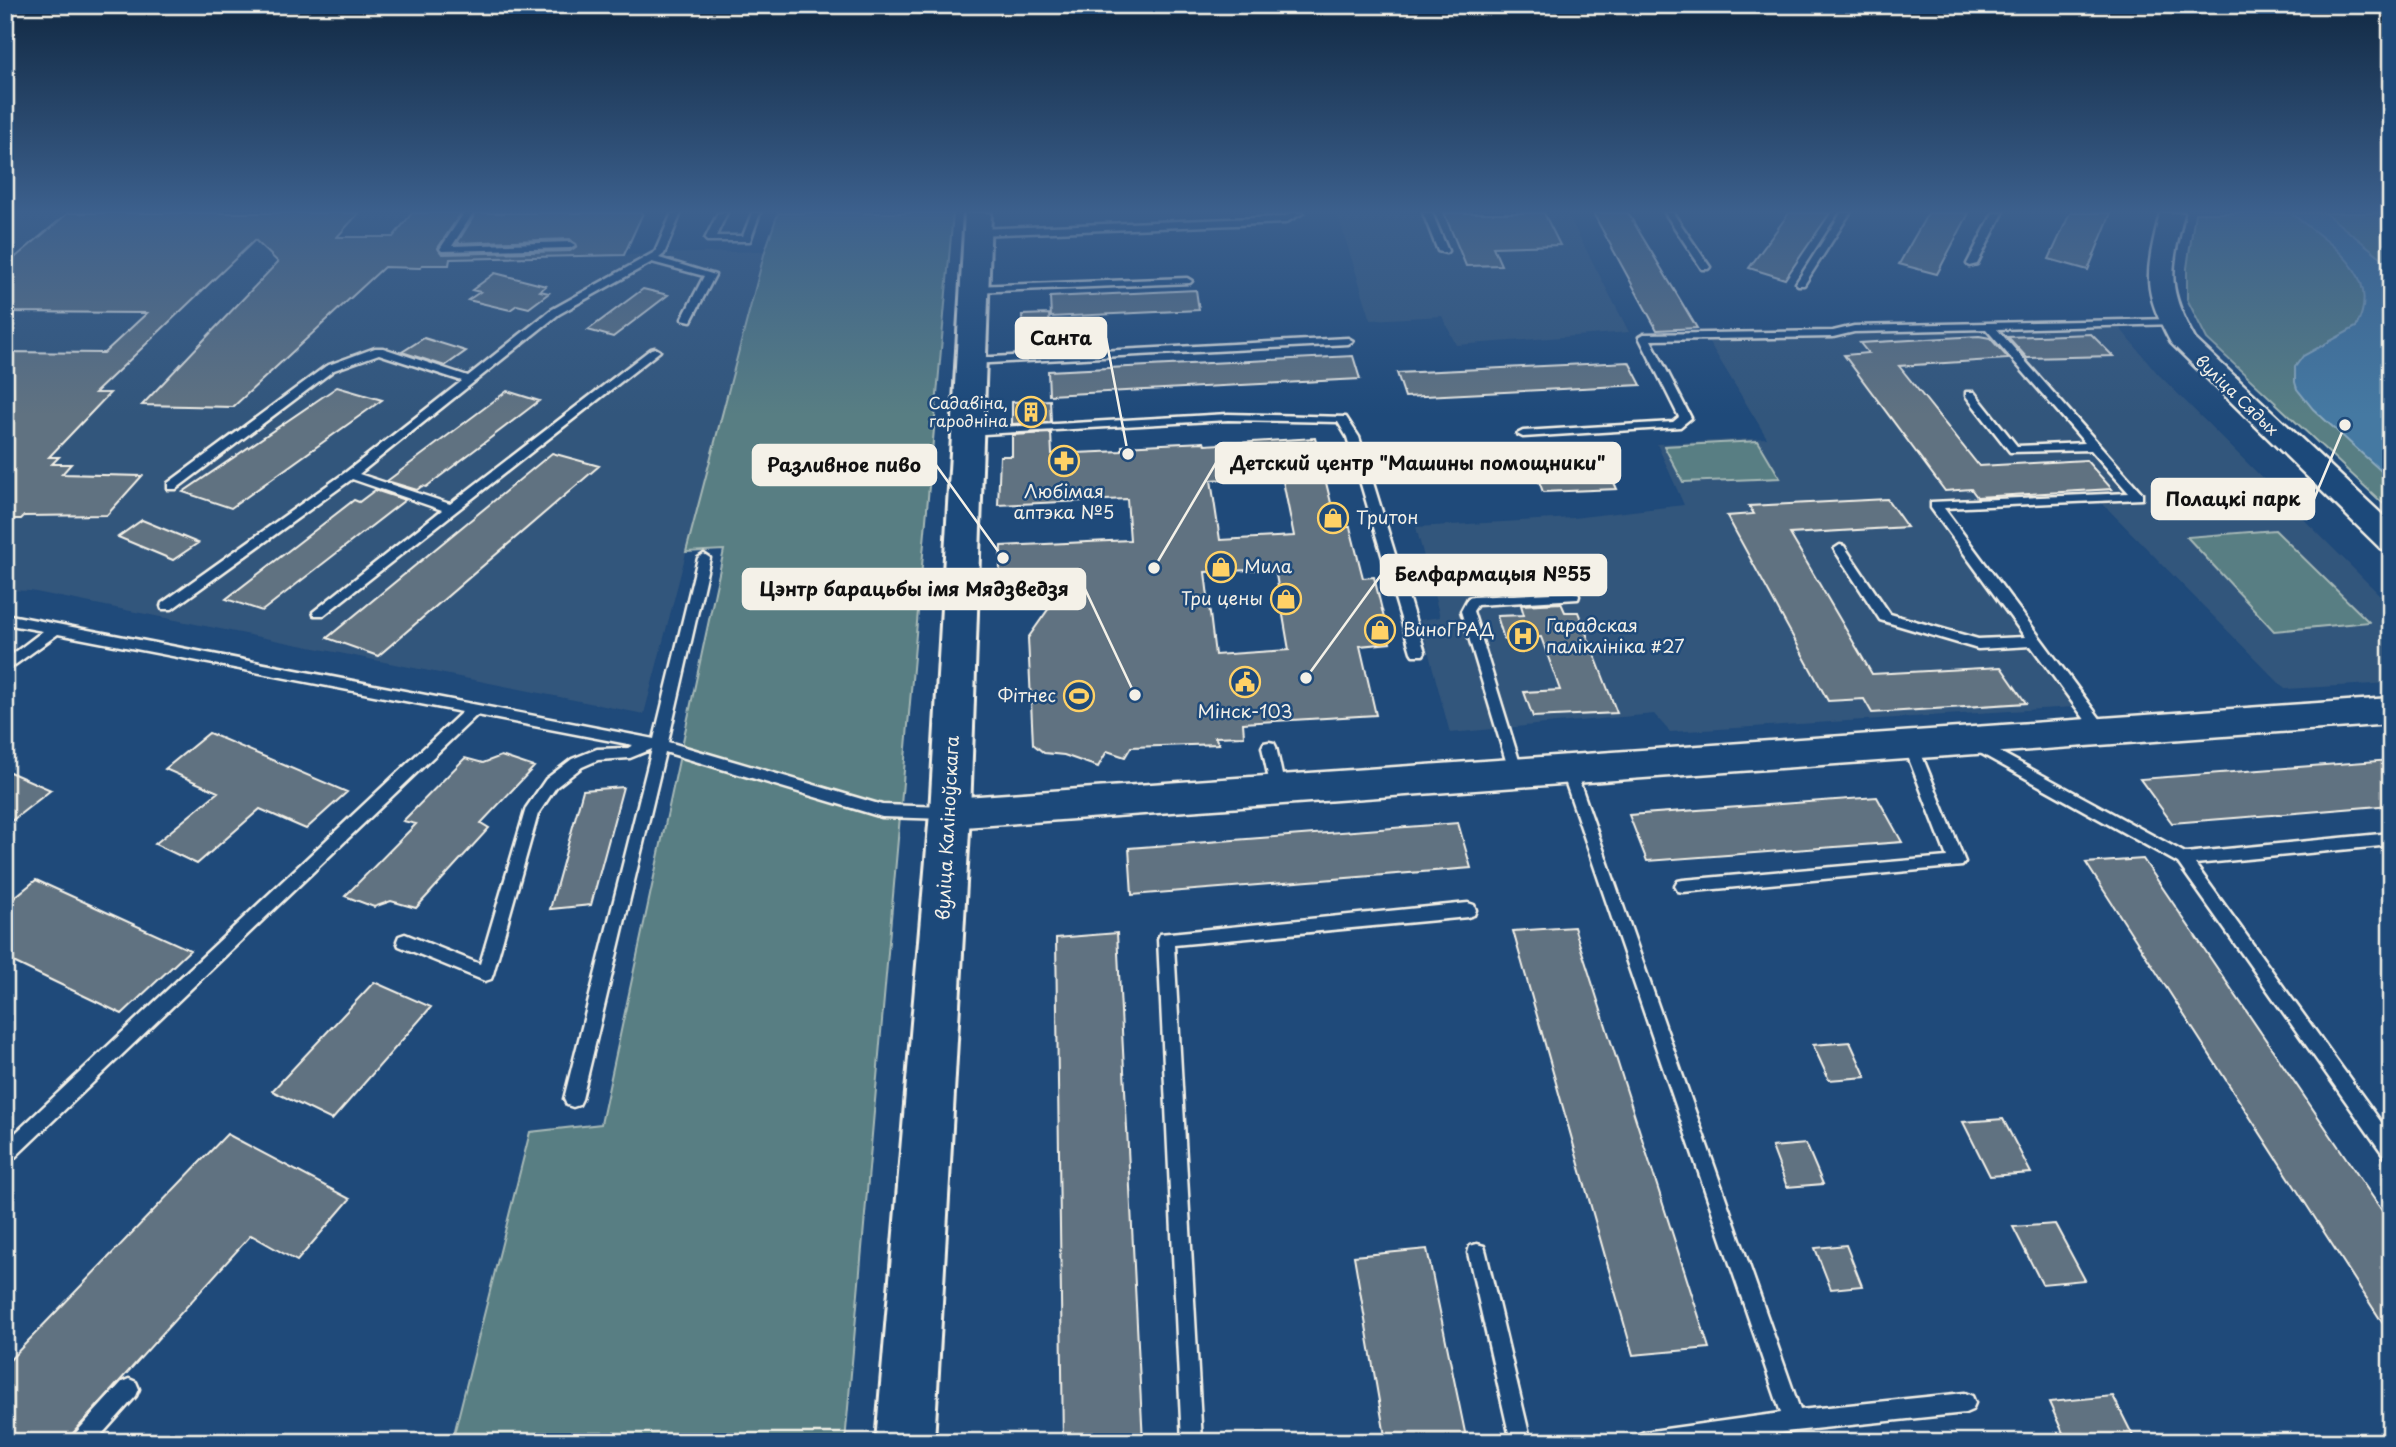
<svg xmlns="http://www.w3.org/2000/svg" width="2396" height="1447" font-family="'Playpen Sans',sans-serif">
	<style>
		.built { fill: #33567c }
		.green { fill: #587e83; stroke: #a6b8b6; stroke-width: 2 }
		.water { fill: #4579a2; stroke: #8ba9be; stroke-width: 2 }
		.building { fill: #617281; stroke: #f4f1e8; stroke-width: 2; fill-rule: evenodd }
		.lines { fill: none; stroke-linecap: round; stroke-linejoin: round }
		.service-casing { stroke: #f4f1e8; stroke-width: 5 }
		.tertiary-casing { stroke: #f4f1e8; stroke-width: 5 }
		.secondary-casing { stroke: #f4f1e8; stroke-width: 6 }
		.service { fill: #1f4a7a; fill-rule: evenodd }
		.tertiary { fill: #1f4a7a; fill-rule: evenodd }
		.secondary { fill: #1f4a7a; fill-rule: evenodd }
		.labels { text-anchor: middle; stroke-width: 5; stroke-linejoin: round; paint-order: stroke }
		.far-street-label { font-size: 16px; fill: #f4f1e8; stroke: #1f4a7a }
		.far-poi-label { font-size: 16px; fill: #f4f1e8; stroke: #1f4a7a; text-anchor: end }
		.poi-label { font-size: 18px; fill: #f4f1e8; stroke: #1f4a7a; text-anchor: start }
		.street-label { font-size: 18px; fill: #f4f1e8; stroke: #1f4a7a }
		.leader { fill: none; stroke: #f4f1e8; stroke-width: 2.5 }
		.callout-dot { fill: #f4f1e8; stroke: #1f4a7a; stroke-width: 2.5 }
		.callout { fill: #f4f1e8; stroke: #f4f1e8; stroke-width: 2.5 }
		.callout-label { font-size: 19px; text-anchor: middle; font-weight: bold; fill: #111 }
	</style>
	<rect width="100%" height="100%" fill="#1f4a7a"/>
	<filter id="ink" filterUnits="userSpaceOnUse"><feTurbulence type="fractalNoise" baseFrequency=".0143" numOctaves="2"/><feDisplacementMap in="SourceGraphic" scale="14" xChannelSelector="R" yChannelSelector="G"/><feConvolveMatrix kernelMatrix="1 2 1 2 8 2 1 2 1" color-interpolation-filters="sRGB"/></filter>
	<g filter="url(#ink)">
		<path class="built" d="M5 213H643L624 255 765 251 644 714 31 591 5 590Z
			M1337 213H1567L1629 332 1456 345 1442 316 1371 320Z
			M2114 321 2158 374 2391 606V683L2285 689 2102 503 1947 510 2090 706 1670 732 1654 714 1450 733 1420 620 1440 617 1416 527 1573 518 1684 505 1657 444 1767 438 1709 342Z"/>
		<path class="green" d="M778 213H953L845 1442H452L530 1132 601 1124 724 550 686 552 765 251Z
			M2195 213H2391V511L2207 339 2187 299V268Z
			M1758 441 1780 478 1683 482 1664 446Z
			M2275 530 2369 622 2274 631 2187 537Z"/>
		<path class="water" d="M2291 213H2325L2391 265V480L2313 409 2297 389 2295 382V367L2303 356 2356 327C2385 273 2326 242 2291 213Z"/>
		<path class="building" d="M68 213H359L337 237H393L412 213H461L438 248 442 254 570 251 577 246 570 239 457 243 476 213H643L624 255 450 259 449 265H422L420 268 384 267 233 407 142 405 278 262 255 240 95 393H110L49 457H59L52 464H71L62 474 142 476 107 515 24 516 21 519H5V352L104 353 147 313 5 312V266Z
			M1444 213H1544L1560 245 1493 247 1501 265 1466 266Z
			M1593 213H1628L1697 328 1657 330Z
			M1789 213H1830L1785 279 1749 268Z
			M1928 213H1969L1937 274 1899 264Z
			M2070 213H2111L2088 270 2049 259Z
			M495 273 546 286 540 291 549 293 529 308 517 305 510 310 468 300 480 292 472 290Z
			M643 289 668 295 613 337 588 330Z
			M1196 290 1199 310 1051 317 1050 297Z
			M1049 314 1051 345 1023 347 1022 315Z
			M2091 334 2113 356 2027 358 2008 337Z
			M1979 336 1990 338 2009 359 1899 366 1979 466 2086 460 2112 489 1977 497 1971 489 1945 491 1844 355 1868 353 1860 343Z
			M424 338 466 351 445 366 402 352Z
			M1353 356 1360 379 1049 395 1048 371Z
			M1629 362 1641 385 1405 397 1397 373Z
			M337 387 382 400 231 508 183 492Z
			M507 391 539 401 426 487 422 486 417 490 387 481Z
			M1050 400 1051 422 1012 424V402Z
			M1051 433 1052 454 1122 451V446L1204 442 1205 445 1315 438 1337 527H1350L1363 578 1374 577 1390 643 1360 646 1376 715 1243 723 1244 736 1215 737 1219 744 1131 747 1125 757 1107 751 1098 767 1064 755 1044 753 1033 744 1028 638 1056 598 998 601 1001 546 1130 540 1127 499 998 505 1000 456H1012V435ZM1282 476 1294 536 1220 540 1211 480ZM1275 569 1289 650 1215 655 1205 572Z
			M1598 446 1617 489 1543 492 1527 449Z
			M552 453 599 466 378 656 327 638Z
			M375 490 405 500 262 611 226 599 354 500 359 502Z
			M1887 499 1907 527 1790 534 1872 674 2001 667 2026 703 1872 713 1864 699 1828 701 1727 516 1754 514 1749 506Z
			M142 520 198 543 173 560 118 537Z
			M1561 603 1565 612H1578L1617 713 1533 717 1524 692 1560 690 1541 637 1504 639 1497 616 1524 615 1521 605Z
			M209 733 347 792 306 829 260 809 197 864 155 844 218 792 165 769Z
			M501 756 534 767 481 823 489 828 416 908 391 901 374 907 345 896 416 824 403 821 465 758 483 763Z
			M2391 760V805L2247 817 2172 823 2140 779Z
			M5 770 51 790 5 826Z
			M623 787 591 905 550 909 583 790Z
			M1877 797 1902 842 1647 861 1629 815Z
			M1458 823 1471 868 1132 895 1129 848Z
			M2143 859 2391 1224V1336L2086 863Z
			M36 880 190 950 122 1014 5 958V905Z
			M1574 927 1589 973 1709 1348 1633 1355 1513 931Z
			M1117 933 1143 1442H1063L1056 938Z
			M374 982 431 1007 332 1120 272 1091Z
			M1850 1042 1866 1077 1829 1080 1813 1045Z
			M2003 1119 2031 1173 1990 1176 1963 1122Z
			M227 1134 350 1199 297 1261 251 1235 65 1442H5V1365Z
			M1806 1144 1823 1184 1787 1187 1772 1147Z
			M2055 1224 2085 1280 2042 1284 2013 1227Z
			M1846 1245 1862 1286 1831 1289 1815 1248Z
			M1427 1249 1467 1442H1386L1354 1256Z
			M2113 1396 2136 1442H2067L2049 1402Z"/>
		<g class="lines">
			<g class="service-casing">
				<path id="service" d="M464 213H473L452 246 570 242 575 245 570 248 442 251 440 249Z
					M672 213H681L664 254 659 258 715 275 691 321 682 319 704 276 652 262 559 314 359 474 450 504 651 349 655 348 660 351 324 615H314L313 612 442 510 352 479 172 609H162L161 606 162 603 346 472 462 381 379 354 334 370 176 489H168V483L326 366 375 348H383L468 376 551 310 655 252Z
					M718 213H727L716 236H743L752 213H760L750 241H707L705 239Z
					M1292 213H1303L1285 223 977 235 972 232 977 229 1283 217Z
					M1423 213H1432L1448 251 1446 253 1438 251Z
					M1665 213H1673L1710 267 1708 269H1702Z
					M1841 213H1850L1804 285H1798L1796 283Z
					M1993 213H2003L1977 264 1969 266 1967 264Z
					M1187 278 1192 281 1190 283 974 292 969 289 974 286Z
					M2172 319 2176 320V324L1997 329 2142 493V499L1944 508 2107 728 2109 732 2107 736H2097L2031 646 1978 649 1880 620 1834 549 1840 545 1844 546 1890 614 1978 639 2025 637 1931 508V502L2129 493 2091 450 2010 452 1966 396V392H1974L2017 446 2085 443 1986 329 1854 332 1833 337 1651 340 1691 418 1680 427 1523 437 1517 434 1523 431 1673 422 1679 417 1639 337 1644 334 1833 331 1854 326Z
					M1077 328 1082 331 1081 352 1348 338 1353 341 1348 344 971 364 966 361 971 358 1071 353 1072 331Z
					M1228 414 1346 417 1359 437 1425 652 1423 655H1413L1411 652 1347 437 1338 422 1228 420 967 435 961 432 967 429Z
					M704 554 710 558 668 742 882 805 947 807 952 809 954 813 952 817 947 819 882 817 665 752 582 1099 579 1105 573 1107 567 1105 564 1099 652 749 630 758 598 760 582 767 556 787 538 814 493 974 491 979 485 981 399 946 397 941 399 936 405 934 480 964 526 808 546 779 572 759 597 749 628 748 633 745 477 715 11 1161 5 1164V1143L462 712 58 634 5 672V660L43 631 5 624V614L654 739 698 558Z
					M1573 592 1578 593 1579 596 1578 599 1477 605 1473 611 1522 770 1520 774H1510L1461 611 1468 598 1473 597Z
					M1978 740 2185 853 2391 833V845L2195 864 2391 1136V1160L2385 1157 2178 863 1973 749 1971 745 1973 741Z
					M1911 741 1916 742 1918 746 1965 862 1962 866 1683 892 1678 891 1675 886 1678 881 1683 880 1947 857 1904 746 1906 742Z
					M1269 742 1274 743 1276 747 1285 789 1283 793H1273L1271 789 1262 747 1264 743Z
					M1568 763 1573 765 1575 769 1800 1410 1965 1393 1972 1396 1975 1403 1972 1410 1965 1413 1794 1431 1720 1442H1634L1637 1435 1644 1432 1781 1413 1561 769 1563 765Z
					M1468 903 1474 905 1476 910 1474 915 1468 917 1174 945 1202 1442H1182L1158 939 1160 934Z
					M1477 1244 1484 1246 1486 1253 1531 1442H1511L1468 1253 1470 1246Z
					M129 1379 136 1382 139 1389 136 1396 95 1442H71L74 1435 122 1382Z"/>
			</g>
			<g class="tertiary-casing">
				<path id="tertiary" d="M2160 213H2184C2171 270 2165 286 2195 339L2391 523V551L2380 548 2171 343C2141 287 2146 273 2160 213Z
					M2391 698V724L950 828 937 823 931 813 937 803 950 798Z"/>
			</g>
			<g class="secondary-casing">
				<path id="secondary" d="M965 213H991L970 813 934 1442H876L930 813Z"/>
			</g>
			<use href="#service" class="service"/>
			<use href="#tertiary" class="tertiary"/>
			<use href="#secondary" class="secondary"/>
		</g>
	</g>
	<linearGradient id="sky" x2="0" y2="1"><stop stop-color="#112943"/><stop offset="0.51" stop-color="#3c608d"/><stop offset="1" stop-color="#3c608d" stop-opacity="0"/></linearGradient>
	<rect width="2396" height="415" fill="url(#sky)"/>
	<defs>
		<g id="building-ring" transform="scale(1.575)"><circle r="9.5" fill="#1f4a7a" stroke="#ffd166" stroke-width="1.5"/><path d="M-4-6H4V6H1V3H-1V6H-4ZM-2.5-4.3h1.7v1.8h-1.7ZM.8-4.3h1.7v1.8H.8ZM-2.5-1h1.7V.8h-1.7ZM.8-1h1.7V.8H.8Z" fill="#ffd166"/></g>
		<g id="pharmacy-ring" transform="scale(1.575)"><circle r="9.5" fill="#1f4a7a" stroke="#ffd166" stroke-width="1.5"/><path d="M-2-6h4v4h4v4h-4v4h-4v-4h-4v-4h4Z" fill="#ffd166"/></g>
		<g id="shop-ring" transform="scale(1.575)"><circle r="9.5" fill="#1f4a7a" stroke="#ffd166" stroke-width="1.5"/><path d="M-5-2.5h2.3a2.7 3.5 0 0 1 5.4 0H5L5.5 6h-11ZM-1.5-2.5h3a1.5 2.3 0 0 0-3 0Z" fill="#ffd166"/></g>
		<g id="hospital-ring" transform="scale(1.575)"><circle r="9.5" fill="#1f4a7a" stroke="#ffd166" stroke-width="1.5"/><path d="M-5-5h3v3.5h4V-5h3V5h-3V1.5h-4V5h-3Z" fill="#ffd166"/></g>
		<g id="civic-ring" transform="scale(1.575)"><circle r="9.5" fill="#1f4a7a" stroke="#ffd166" stroke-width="1.5"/><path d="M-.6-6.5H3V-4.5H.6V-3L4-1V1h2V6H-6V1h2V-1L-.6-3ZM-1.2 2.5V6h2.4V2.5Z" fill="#ffd166"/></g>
		<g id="stadium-ring" transform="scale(1.575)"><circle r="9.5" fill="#1f4a7a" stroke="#ffd166" stroke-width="1.5"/><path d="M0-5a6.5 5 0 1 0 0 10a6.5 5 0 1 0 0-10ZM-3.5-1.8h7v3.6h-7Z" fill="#ffd166"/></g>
	</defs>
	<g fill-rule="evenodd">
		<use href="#building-ring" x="1031" y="412"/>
		<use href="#pharmacy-ring" x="1064" y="461"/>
		<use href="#shop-ring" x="1333" y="518"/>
		<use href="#shop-ring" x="1221" y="567"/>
		<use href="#shop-ring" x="1286" y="599"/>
		<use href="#shop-ring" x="1380" y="630"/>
		<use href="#hospital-ring" x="1523" y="636"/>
		<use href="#civic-ring" x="1245" y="682"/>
		<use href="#stadium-ring" x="1079" y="696"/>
	</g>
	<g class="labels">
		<g class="far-street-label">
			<text transform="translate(2237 395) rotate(44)" y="6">вуліца Сядых</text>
		</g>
		<g class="far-poi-label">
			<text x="1008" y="409">Садавіна,<tspan x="1008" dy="18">гародніна</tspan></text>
		</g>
		<g class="poi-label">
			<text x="1064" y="498" text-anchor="middle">Любімая<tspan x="1064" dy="21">аптэка №5</tspan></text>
			<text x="1356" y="524">Тритон</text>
			<text x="1244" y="573">Мила</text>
			<text x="1263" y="605" text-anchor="end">Три цены</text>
			<text x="1546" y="632">Гарадская<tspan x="1546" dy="21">паліклініка #27</tspan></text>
			<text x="1403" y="636">ВиноГРАД</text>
			<text x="1056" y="702" text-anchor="end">Фітнес</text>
			<text x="1245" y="718" text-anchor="middle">Мінск-103</text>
		</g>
		<g class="street-label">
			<text transform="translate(948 828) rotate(-87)" y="6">вуліца Каліноўскага</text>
		</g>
	</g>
	<path class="leader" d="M1128 454L1106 338M1154 568L1216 463M1003 558L936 465M2345 425L2314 499M1306 678L1381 575M1135 695L1085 589"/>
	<g class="callout-dot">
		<circle cx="1128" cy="454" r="7"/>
		<circle cx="1154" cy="568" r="7"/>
		<circle cx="1003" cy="558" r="7"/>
		<circle cx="2345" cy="425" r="7"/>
		<circle cx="1306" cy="678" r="7"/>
		<circle cx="1135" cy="695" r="7"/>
	</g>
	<g class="callout">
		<rect x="1016" y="318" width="90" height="40" rx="7"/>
		<rect x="1216" y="443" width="404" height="40" rx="7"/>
		<rect x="753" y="445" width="183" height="40" rx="7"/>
		<rect x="2152" y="479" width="162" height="40" rx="7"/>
		<rect x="1381" y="555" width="225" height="40" rx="7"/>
		<rect x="743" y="569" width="342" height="40" rx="7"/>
	</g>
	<g class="callout-label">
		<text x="1061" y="345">Санта</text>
		<text x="1418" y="470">Детский центр "Машины помощники"</text>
		<text x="844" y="472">Разливное пиво</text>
		<text x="2233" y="506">Полацкі парк</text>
		<text x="1493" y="581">Белфармацыя №55</text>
		<text x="914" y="596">Цэнтр барацьбы імя Мядзведзя</text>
	</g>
	<rect width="2396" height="1447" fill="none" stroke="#1f4a7a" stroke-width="28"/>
	<rect x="14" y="14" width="2368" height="1419" fill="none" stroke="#f4f1e8" stroke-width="2.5" filter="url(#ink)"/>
</svg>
